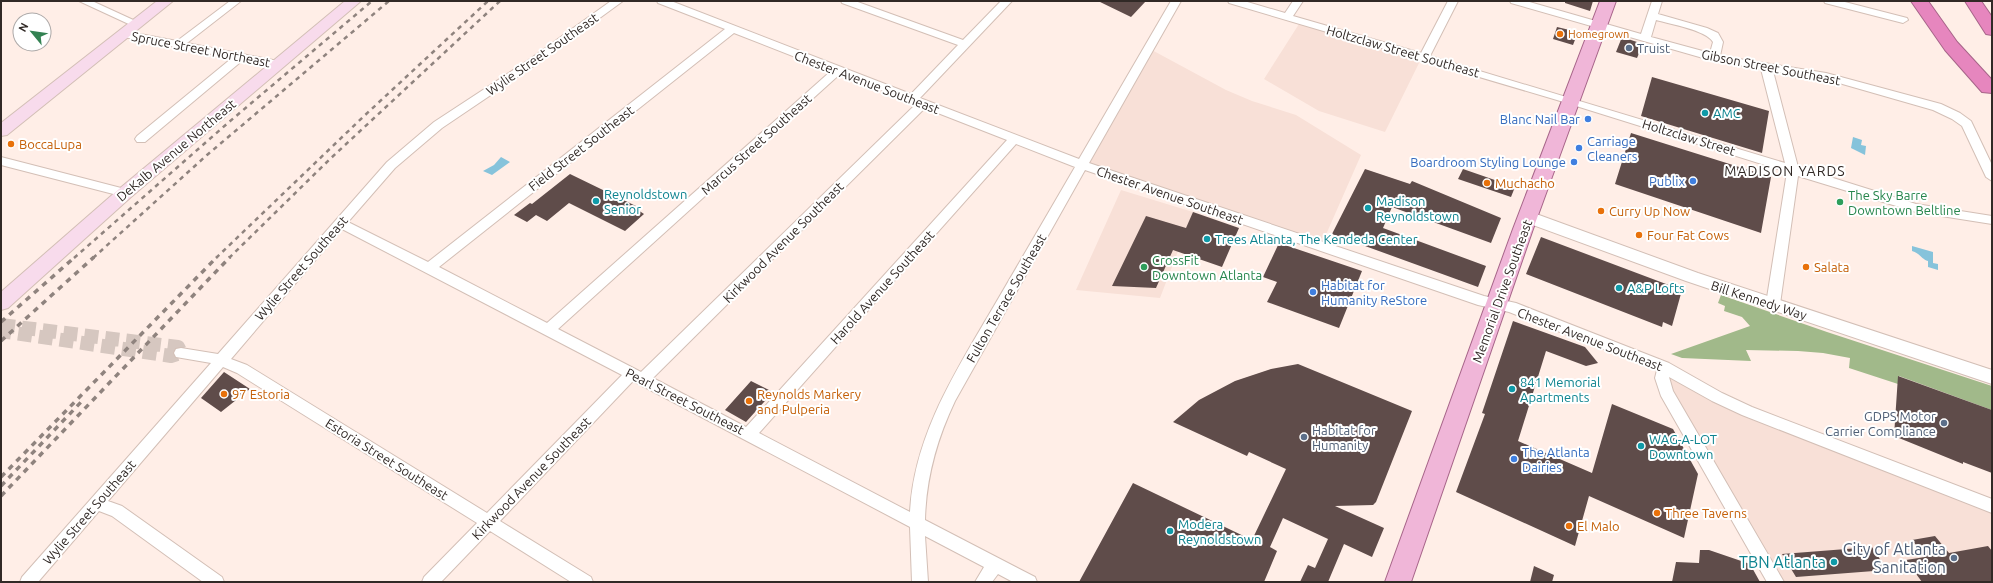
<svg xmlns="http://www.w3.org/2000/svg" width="1993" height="583" font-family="Ubuntu,sans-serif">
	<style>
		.built { fill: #f8e0d7 }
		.forest { fill: #a1b98a }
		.water { fill: #86c3db }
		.building { fill: #5f4c4a }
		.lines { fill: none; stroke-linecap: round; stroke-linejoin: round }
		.minor-tunnel { stroke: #d6c7c0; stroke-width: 14; stroke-dasharray: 14 7; stroke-linecap: butt }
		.minor-casing { stroke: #d3bfb6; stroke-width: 2 }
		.tertiary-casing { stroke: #d3bfb6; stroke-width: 2 }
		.secondary-casing { stroke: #d3bfb6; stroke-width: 2 }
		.primary-casing { stroke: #a76589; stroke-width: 2 }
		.motorway-casing { stroke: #a76589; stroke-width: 2 }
		.minor { fill: #fff; fill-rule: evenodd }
		.tertiary { fill: #fff; fill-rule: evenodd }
		.secondary { fill: #f8dbec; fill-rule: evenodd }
		.primary { fill: #f0b6d8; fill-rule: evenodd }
		.motorway { fill: #e686be; fill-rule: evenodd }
		.rail-far1 { stroke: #8f837e; stroke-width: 2.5; stroke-dasharray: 4.5 4.5; stroke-linecap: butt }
		.rail { stroke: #8f837e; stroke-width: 3.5; stroke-dasharray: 5.5 5.5; stroke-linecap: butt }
		.food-dot { fill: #e8710a; stroke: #fff; stroke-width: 1.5 }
		.service-dot { fill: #5c6f8a; stroke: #fff; stroke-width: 1.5 }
		.culture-dot { fill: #0f9aa8; stroke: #fff; stroke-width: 1.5 }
		.shop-dot { fill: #3f7fe0; stroke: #fff; stroke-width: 1.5 }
		.leisure-dot { fill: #2e9e5b; stroke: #fff; stroke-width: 1.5 }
		.labels { text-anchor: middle; stroke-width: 4; stroke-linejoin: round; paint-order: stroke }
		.far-food-label { font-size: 11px; fill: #c56008; stroke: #fff; text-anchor: start }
		.service-label { font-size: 13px; fill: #4e5e75; stroke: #fff; text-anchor: start }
		.street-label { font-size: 13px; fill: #312926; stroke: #fff }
		.culture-label { font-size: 13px; fill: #0d838f; stroke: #fff; text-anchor: start }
		.shop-label { font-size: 13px; fill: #366cbe; stroke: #fff; text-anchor: end }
		.food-label { font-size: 13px; fill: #c56008; stroke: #fff; text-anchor: start }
		.leisure-label { font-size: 13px; fill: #27864d; stroke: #fff; text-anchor: start }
		.neighbourhood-label { font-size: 14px; letter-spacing: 1px; fill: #312926; stroke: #fff }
		.near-service-label { font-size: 16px; fill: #4e5e75; stroke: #fff; text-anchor: end }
		.near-culture-label { font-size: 16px; fill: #0d838f; stroke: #fff; text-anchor: end }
	</style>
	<rect width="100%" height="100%" fill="#ffeee7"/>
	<path class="built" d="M1299 24 1421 59 1385 132 1319 111 1264 79Z
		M1150 49 1226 90 1252 101 1296 115 1361 155 1321 246 1083 165Z
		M1121 190 1193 212 1160 298 1076 290Z
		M1664 367 1717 397 1992 506V582H1781L1666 392Z"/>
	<path class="forest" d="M1721 295 1827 332 1992 386V410L1899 376 1898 384 1849 368 1850 358 1823 353 1798 351 1746 350 1751 361 1682 358 1671 354 1750 326 1742 317 1724 311 1725 306 1718 303Z"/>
	<path class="water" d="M1853 137 1862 140 1861 145 1866 146 1865 155 1851 148Z
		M501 157 510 162 492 175 483 171 494 165Z
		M1912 246 1933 252V263L1938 264V270L1928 267V261C1921 259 1920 253 1912 251Z"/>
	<path class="building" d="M1098 1H1146L1131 17Z
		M1565 1H1593L1590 11 1565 3Z
		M1557 27 1578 32 1573 45 1553 39Z
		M1622 37 1643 44 1637 58 1616 52Z
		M1652 77 1769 111 1762 153 1641 116Z
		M1631 133 1771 177 1761 233 1615 184Z
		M1365 169 1410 184 1412 181 1501 218 1491 243 1392 207 1383 228 1486 266 1478 287 1332 234Z
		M1463 169 1515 187 1511 197 1458 179Z
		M570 174 640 208 638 210 644 214 625 231 569 203 547 221 536 215 527 222 514 215 530 203 532 204Z
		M1193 212 1239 228 1222 267 1173 250 1156 288 1112 286 1146 216 1186 228Z
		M1541 237 1682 290 1672 326 1663 322 1662 327 1526 274Z
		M1279 243 1362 271 1339 328 1267 302 1277 282 1263 277Z
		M1513 321 1585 347 1598 363 1586 366 1546 351 1518 441 1592 473 1612 404 1673 429 1698 474 1684 538 1589 496 1575 546 1456 492 1485 414 1482 413Z
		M1298 364 1412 411 1376 502 1373 505 1335 506 1384 528 1372 557 1344 544 1328 582H1300L1308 565 1315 568 1328 539 1283 518 1270 547 1277 551 1264 582H1079L1133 483 1252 540 1286 469 1249 452 1247 456 1173 422 1199 400 1235 381 1271 369Z
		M224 372 250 389 221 412 201 398Z
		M1898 376 1992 410V473L1963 462V464L1894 436Z
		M751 381 773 392 746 422 725 410Z
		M1935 536 1949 553 1988 546 1992 551V582H1922L1906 560 1925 557 1912 540Z
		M1872 547 1887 570 1796 577 1782 554Z
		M1700 550H1709L1750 564 1760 582H1672L1676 562 1699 563Z
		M1534 566 1554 575 1552 582H1530Z"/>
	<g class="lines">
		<path class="minor-tunnel" d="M1 325 178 347 181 353 171 356 1 331"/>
		<g class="minor-casing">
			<path id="minor" d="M79 1H92L142 24 137 27 133 26Z
				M230 1H241L187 43 278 61 283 64 278 67 243 60 145 142H137L135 139 137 136 232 58 124 37 119 34 124 31 177 41Z
				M611 1H623L538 63 442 128 395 168 348 222 428 262 725 29 658 3 657 1H671L911 94 958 45 842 3 841 1H855L963 40 1001 1H1012L920 98 1079 159 1171 1H1181L1089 163 1484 296 1516 303 1669 363 1722 393 1752 407 1992 499V513L1742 415 1712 401 1669 377 1673 391 1784 582H1767L1661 396 1655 378 1657 370 1509 312 1478 305 1085 170 955 401C937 439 926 477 925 520L1035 577 1037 582H1013L998 574 992 582H975L984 567 925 536 928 582H912L910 527 633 381 500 521 591 577 593 582H571L490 531 441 582H422L424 577 477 523 237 373 223 367 108 501 122 506 222 577 224 582H203L112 516 99 511 38 582H20L22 577 211 363 176 357 174 353 176 349 181 348 218 354 387 162 434 122 530 59ZM734 33 831 71 547 323 439 267ZM840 74 916 104 641 372 558 329ZM925 108 1007 140 746 427 653 378ZM1016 144 1075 167C1048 213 1021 260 994 306 956 371 914 435 910 512L759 433ZM342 229 622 375 487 513 247 365 231 359Z
				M1228 1H1244L1285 13 1293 1H1303L1293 16 1421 53 1448 1H1458L1430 56 1785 163 1761 69 1710 60 1511 3 1510 1H1526L1641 34 1652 1H1662L1658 14 1707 28 1718 33 1723 42 1720 56 1826 73 1941 104 1960 113 1971 121 1992 165V181L1986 177 1962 126 1952 119 1933 110 1825 79 1773 71 1798 167 1916 204 1992 216V224L1916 212 1798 176 1780 304 1778 308 1773 309 1768 308 1766 304 1787 172 1557 100 1229 3ZM1656 20C1670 24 1706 30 1713 42L1710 53 1651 37Z
				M1824 1H1841L1907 18 1908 20 1903 23 1825 3Z
				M1 157 125 189 129 190 131 193 129 196 125 197 1 165Z"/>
		</g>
		<g class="tertiary-casing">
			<path id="tertiary" d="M1528 211 1698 273 1992 370V384L1686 281 1522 221 1520 217 1522 213Z"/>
		</g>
		<g class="secondary-casing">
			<path id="secondary" d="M157 1H173L7 135 1 136V123Z
				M345 1H361L131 197 8 308 1 310V292L119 189Z"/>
		</g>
		<g class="primary-casing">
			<path id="primary" d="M1600 1H1616L1533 229 1411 582H1385L1513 229Z"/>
		</g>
		<g class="motorway-casing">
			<path id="motorway" d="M1911 1H1928L1957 42 1992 80V93L1982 92 1945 50Z
				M1965 1H1981L1992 17V35L1986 34Z"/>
		</g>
		<use href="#minor" class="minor"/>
		<use href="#tertiary" class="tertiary"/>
		<use href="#secondary" class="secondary"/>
		<use href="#primary" class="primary"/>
		<use href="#motorway" class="motorway"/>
		<path class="rail-far1" d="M74 258 229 122 372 1
			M93 258 207 155 389 1
			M216 258 363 117 488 1
			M229 258 330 159 500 1"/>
		<path class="rail" d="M1 322 75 257
			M1 341 94 257
			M1 477 217 257
			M1 486 83 400
			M1 496 230 257"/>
	</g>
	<g class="food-dot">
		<circle cx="1560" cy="34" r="4"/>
		<circle cx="11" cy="144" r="4"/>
		<circle cx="1487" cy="183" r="4"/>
		<circle cx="1601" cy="211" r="4"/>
		<circle cx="1639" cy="235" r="4"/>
		<circle cx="1806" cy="267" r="4"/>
		<circle cx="224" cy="394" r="4"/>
		<circle cx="749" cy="401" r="4"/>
		<circle cx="1657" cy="513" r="4"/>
		<circle cx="1569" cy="526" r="4"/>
	</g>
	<g class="service-dot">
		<circle cx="1629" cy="48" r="4"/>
		<circle cx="1944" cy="423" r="4"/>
		<circle cx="1304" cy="437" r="4"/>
		<circle cx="1954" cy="558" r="4"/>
	</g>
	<g class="culture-dot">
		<circle cx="1705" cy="113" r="4"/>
		<circle cx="596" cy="201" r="4"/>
		<circle cx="1368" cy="208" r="4"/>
		<circle cx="1207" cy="239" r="4"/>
		<circle cx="1619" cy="288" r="4"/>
		<circle cx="1512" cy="389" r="4"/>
		<circle cx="1641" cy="446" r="4"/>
		<circle cx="1170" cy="531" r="4"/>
		<circle cx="1834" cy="562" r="4"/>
	</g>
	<g class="shop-dot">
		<circle cx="1588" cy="119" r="4"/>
		<circle cx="1579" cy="148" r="4"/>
		<circle cx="1574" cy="162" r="4"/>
		<circle cx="1693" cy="181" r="4"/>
		<circle cx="1313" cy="292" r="4"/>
		<circle cx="1514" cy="459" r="4"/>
	</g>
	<g class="leisure-dot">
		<circle cx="1840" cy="202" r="4"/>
		<circle cx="1144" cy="267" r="4"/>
	</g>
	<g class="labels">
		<g class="far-food-label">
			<text x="1568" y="38">Homegrown</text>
		</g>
		<g class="service-label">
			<text x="1637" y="53">Truist</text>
			<text x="1936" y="421" text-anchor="end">GDPS Motor<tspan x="1936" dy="15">Carrier Compliance</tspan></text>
			<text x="1312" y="435">Habitat for<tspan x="1312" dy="15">Humanity</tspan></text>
		</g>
		<g class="street-label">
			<text transform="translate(201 49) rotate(11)" y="5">Spruce Street Northeast</text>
			<text transform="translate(1403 51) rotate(16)" y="5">Holtzclaw Street Southeast</text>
			<text transform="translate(542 54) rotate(-35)" y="5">Wylie Street Southeast</text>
			<text transform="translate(1771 67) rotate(11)" y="5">Gibson Street Southeast</text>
			<text transform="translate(867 82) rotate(21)" y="5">Chester Avenue Southeast</text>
			<text transform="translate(1689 137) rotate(17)" y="5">Holtzclaw Street</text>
			<text transform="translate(756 144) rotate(-42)" y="5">Marcus Street Southeast</text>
			<text transform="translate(581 148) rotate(-38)" y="5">Field Street Southeast</text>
			<text transform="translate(176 150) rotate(-40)" y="5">DeKalb Avenue Northeast</text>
			<text transform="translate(1170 195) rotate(19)" y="5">Chester Avenue Southeast</text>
			<text transform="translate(783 242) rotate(-45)" y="5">Kirkwood Avenue Southeast</text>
			<text transform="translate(301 268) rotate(-49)" y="5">Wylie Street Southeast</text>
			<text transform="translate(882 287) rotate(-48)" y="5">Harold Avenue Southeast</text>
			<text transform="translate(1502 291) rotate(-70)" y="5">Memorial Drive Southeast</text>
			<text transform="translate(1006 298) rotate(-60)" y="5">Fulton Terrace Southeast</text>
			<text transform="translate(1759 300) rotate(18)" y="5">Bill Kennedy Way</text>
			<text transform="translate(1590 339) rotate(21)" y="5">Chester Avenue Southeast</text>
			<text transform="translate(685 401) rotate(27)" y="5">Pearl Street Southeast</text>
			<text transform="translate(387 459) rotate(32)" y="5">Estoria Street Southeast</text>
			<text transform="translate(531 478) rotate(-46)" y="5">Kirkwood Avenue Southeast</text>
			<text transform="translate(89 512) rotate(-49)" y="5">Wylie Street Southeast</text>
		</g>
		<g class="culture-label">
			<text x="1713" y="118">AMC</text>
			<text x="604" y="199">Reynoldstown<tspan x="604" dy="15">Senior</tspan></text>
			<text x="1376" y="206">Madison<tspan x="1376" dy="15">Reynoldstown</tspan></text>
			<text x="1215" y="244">Trees Atlanta, The Kendeda Center</text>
			<text x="1627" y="293">A&amp;P Lofts</text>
			<text x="1520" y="387">841 Memorial<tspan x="1520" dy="15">Apartments</tspan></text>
			<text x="1649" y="444">WAG-A-LOT<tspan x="1649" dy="15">Downtown</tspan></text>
			<text x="1178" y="529">Modera<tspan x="1178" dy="15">Reynoldstown</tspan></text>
		</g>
		<g class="shop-label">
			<text x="1580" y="124">Blanc Nail Bar</text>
			<text x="1587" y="146" text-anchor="start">Carriage<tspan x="1587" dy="15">Cleaners</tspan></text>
			<text x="1566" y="167">Boardroom Styling Lounge</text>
			<text x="1685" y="186">Publix</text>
			<text x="1321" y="290" text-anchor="start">Habitat for<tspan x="1321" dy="15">Humanity ReStore</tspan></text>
			<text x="1522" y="457" text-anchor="start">The Atlanta<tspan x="1522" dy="15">Dairies</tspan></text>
		</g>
		<g class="food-label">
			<text x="19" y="149">BoccaLupa</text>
			<text x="1495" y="188">Muchacho</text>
			<text x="1609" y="216">Curry Up Now</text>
			<text x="1647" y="240">Four Fat Cows</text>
			<text x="1814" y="272">Salata</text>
			<text x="232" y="399">97 Estoria</text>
			<text x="757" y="399">Reynolds Markery<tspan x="757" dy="15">and Pulperia</tspan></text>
			<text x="1665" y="518">Three Taverns</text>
			<text x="1577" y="531">El Malo</text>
		</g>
		<g class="leisure-label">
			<text x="1848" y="200">The Sky Barre<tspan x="1848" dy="15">Downtown Beltline</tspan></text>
			<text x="1152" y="265">CrossFit<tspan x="1152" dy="15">Downtown Atlanta</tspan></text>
		</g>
		<g class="neighbourhood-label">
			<text x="1785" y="176">MADISON YARDS</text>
		</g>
		<g class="near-service-label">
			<text x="1946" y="555">City of Atlanta<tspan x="1946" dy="18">Sanitation</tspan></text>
		</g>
		<g class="near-culture-label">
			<text x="1826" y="568">TBN Atlanta</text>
		</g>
	</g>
	<rect width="1993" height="583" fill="none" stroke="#312926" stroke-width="4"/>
	<g transform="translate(32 32) rotate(299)"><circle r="19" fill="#ffffff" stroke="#ada9a8"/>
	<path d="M0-3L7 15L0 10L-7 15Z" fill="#338252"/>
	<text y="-6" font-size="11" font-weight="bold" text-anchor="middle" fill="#312926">N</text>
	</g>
</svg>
